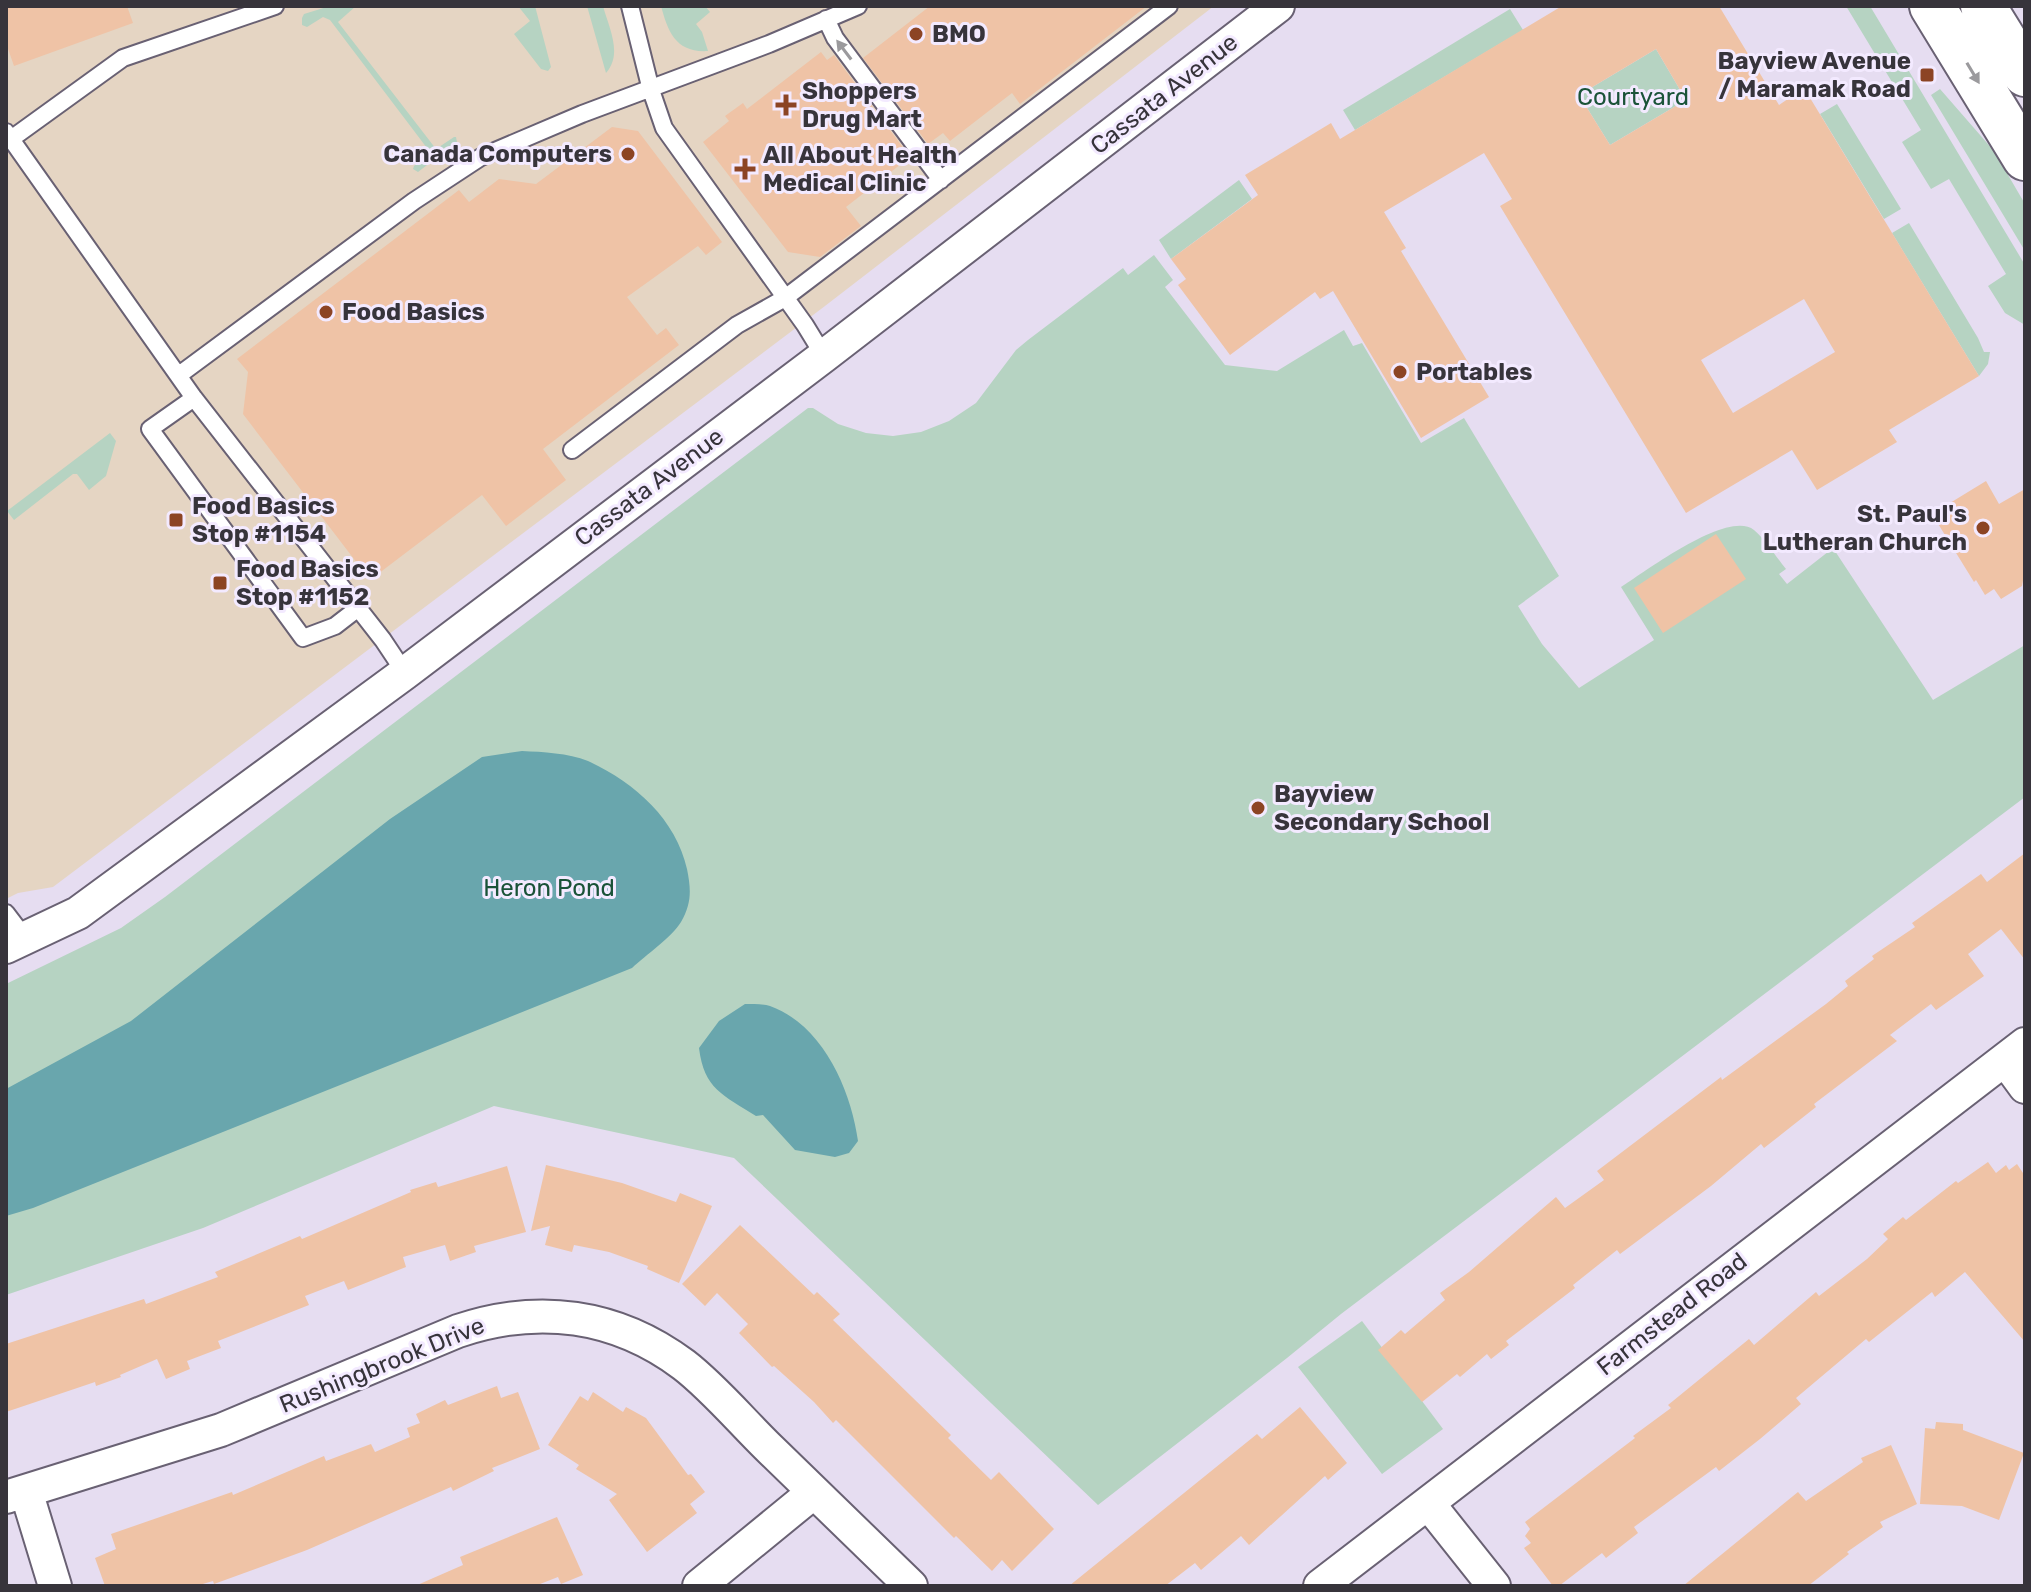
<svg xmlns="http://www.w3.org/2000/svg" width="2031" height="1592" font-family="Rubik,sans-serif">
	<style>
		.commercial { fill: #e5d5c3 }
		.green { fill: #b6d3c2 }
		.water { fill: #69a6ad }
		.building { fill: #efc3a6; fill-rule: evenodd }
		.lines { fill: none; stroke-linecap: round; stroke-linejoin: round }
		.service-casing { stroke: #696173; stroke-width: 20 }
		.minor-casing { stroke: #696173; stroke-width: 36 }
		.secondary-casing { stroke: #696173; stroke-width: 48 }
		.service { stroke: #fff; stroke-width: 16 }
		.minor { stroke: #fff; stroke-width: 32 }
		.secondary { stroke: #fff; stroke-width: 44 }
		.oneway { fill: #9b9a9d }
		.poi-dot { fill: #8c4424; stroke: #f3eaff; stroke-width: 3 }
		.labels { text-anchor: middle; stroke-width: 6; stroke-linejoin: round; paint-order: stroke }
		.poi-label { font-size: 24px; font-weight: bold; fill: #37343b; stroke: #f3eaff; text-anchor: start }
		.street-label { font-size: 24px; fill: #37343b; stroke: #f3eaff }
		.park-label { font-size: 24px; fill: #1a5338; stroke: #f3eaff }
	</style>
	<rect width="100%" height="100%" fill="#e6ddf1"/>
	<path class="commercial" d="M6 6H1214L825 306 53 887 18 893 6 899Z"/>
	<path class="green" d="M330 6H356L338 22 436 149 454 137H456L457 142 418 172 413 169 414 166 430 152 330 20 323 17 307 27 302 25V18L304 14Z
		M518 6H535L551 67 548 71 541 69 514 34 530 21Z
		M587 6H603C609 28 623 54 606 73Z
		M661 6H705L710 12 696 24 702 32 708 51C676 53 668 32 661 6Z
		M1846 6H1870L2025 265V325L2005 313 1988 286 2006 274 1949 179 1931 189 1902 142 1921 130Z
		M1510 9 1523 30 1355 130 1343 110Z
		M1656 49 1686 100 1610 145 1579 95Z
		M1940 89 1994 151 2025 204V251L1931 95Z
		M1837 104 1901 209 1884 219 1820 114Z
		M1239 180 1252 199 1171 259 1159 240Z
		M1909 223 1978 338 1984 352H1990L1988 364 1979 376 1892 233Z
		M1154 255 1173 280 1165 287 1225 365 1277 371 1344 330 1353 346 1362 343 1421 443 1464 418 1559 576 1518 606 1542 644 1579 688 1654 640 1621 587C1645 572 1728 509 1754 530 1766 540 1776 557 1786 569L1779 574 1787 584 1833 548 1933 700 2025 645V797L1341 1314 1287 1358 1098 1505 734 1158 494 1106 203 1228 6 1295V984L121 928 165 897 808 408H813L838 424 866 433 893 436 921 432 949 421 976 403 1016 350 1028 340 1123 268 1128 275Z
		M110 433 116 441 106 476 89 490 77 474H73L14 520 7 511Z
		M1362 1321 1443 1429 1382 1474 1298 1367Z"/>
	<path class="water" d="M522 751C543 752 568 753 588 761 634 782 676 819 687 869 691 889 692 903 681 922 672 937 646 955 632 968L33 1208 6 1216V1089L131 1021 390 819 482 757Z
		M745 1004C753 1004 763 1004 770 1006 823 1025 851 1090 858 1141L849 1153 835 1157 795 1150 763 1115 756 1116C723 1095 704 1089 699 1048L719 1021Z"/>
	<path class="building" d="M6 6H127L133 23 14 66 6 43Z
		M930 6H1147L1020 104 1012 93 950 141 943 133 928 144 863 58Z
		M1562 6H1719L1779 105 1804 88 1979 376 1889 430 1897 442 1817 490 1792 450 1686 513 1500 206 1512 199 1484 153 1384 212 1406 248 1401 251 1489 397 1421 438 1333 291 1320 299 1315 292 1230 355 1178 285 1186 279 1171 259 1258 195 1245 175 1331 123 1340 139ZM1656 49 1686 100 1610 145 1579 95ZM1804 299 1835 352 1733 413 1701 360Z
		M821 52 827 60 834 55 910 157 846 207 861 226 820 257 788 252 703 142 729 121 725 116 743 103 747 109Z
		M612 127 638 131 722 242 706 255 698 246 627 297 657 335 666 328 679 345 543 449 566 480 506 526 482 495 370 580 243 414 248 372 237 359 459 190 469 202 499 179 536 184Z
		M1986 481 1999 504 2025 489V570L2022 586 2001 599 1994 589 1985 595 1976 580 1974 582 1932 514Z
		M1716 534 1746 579 1663 633 1634 588Z
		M2025 853V960L2001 929 1968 954 1984 976 1936 1010 1931 1004 1890 1035 1897 1041 1814 1104 1816 1107 1764 1148 1761 1144 1711 1186 1620 1254 1617 1250 1573 1285 1575 1288 1506 1341 1509 1345 1491 1359 1487 1354 1460 1377 1457 1374 1422 1402 1378 1350 1401 1330 1405 1334 1445 1300 1440 1293 1469 1272 1556 1197 1565 1208 1604 1180 1597 1171 1721 1077 1722 1080 1826 1004 1848 986 1845 981 1874 959 1872 956 1915 927 1912 923 1981 874 1987 882Z
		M1988 1162 1996 1173 2006 1165 2009 1170 2017 1164 2025 1176V1342L1965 1272 1935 1297 1932 1292 1869 1342 1866 1339 1796 1398 1801 1404 1760 1439 1719 1471 1716 1467 1634 1527 1638 1533 1606 1558 1602 1553 1559 1586H1553L1524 1548 1531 1543 1525 1536 1530 1529 1525 1522 1635 1438 1633 1436 1671 1408 1668 1405 1749 1339 1754 1345 1816 1292 1819 1296 1867 1259 1888 1239 1883 1234 1903 1217 1906 1220 1956 1181 1958 1183Z
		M546 1165 622 1183 676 1202 680 1193 712 1206 679 1283 647 1269 648 1266 609 1252 574 1245 572 1252 545 1245 550 1226 531 1231Z
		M507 1166 526 1232 474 1246 476 1252 450 1261 445 1245 403 1257 406 1267 348 1290 344 1281 305 1296 309 1305 218 1341 221 1348 187 1361 190 1369 166 1379 157 1359 120 1375 121 1377 96 1386 95 1382 6 1412V1344L144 1299 146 1304 218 1277 215 1272 300 1236 302 1239 411 1192 410 1190 436 1182 438 1187Z
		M740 1225 814 1295 817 1292 840 1314 833 1320 951 1435 948 1438 991 1480 999 1472 1054 1529 1012 1571 1002 1560 992 1571 956 1536 954 1538 836 1420 833 1423 814 1402 774 1366 772 1367 739 1333 748 1324 717 1293 705 1306 682 1284Z
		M497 1386 501 1398 518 1392 540 1449 492 1468 494 1471 453 1491 451 1487 307 1550 214 1584 213 1581 196 1586H105L95 1558 116 1549 111 1534 232 1492 233 1495 324 1456 326 1461 371 1444 375 1452 410 1437 407 1428 420 1423 416 1414 445 1400 448 1405Z
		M593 1392 623 1412 626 1407 646 1418 688 1475 691 1474 705 1492 690 1504 697 1513 647 1552 609 1500 617 1494 576 1469 579 1465 548 1445 580 1396 588 1401Z
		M1300 1407 1347 1463 1328 1480 1325 1476 1249 1545 1241 1536 1201 1570 1195 1563 1165 1586H1069L1257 1434 1262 1439Z
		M1936 1422 1963 1424V1430L2024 1453 1999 1520 1962 1506 1920 1504 1925 1428 1935 1429Z
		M1891 1445 1917 1504 1880 1522 1883 1527 1847 1552 1849 1554 1808 1586H1683L1798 1492 1806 1501 1863 1462 1861 1458Z
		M557 1517 583 1575 561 1584 558 1577 535 1586H415L463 1565 460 1557Z"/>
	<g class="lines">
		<g class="service-casing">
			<path id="service" d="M630 6 651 90 664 128 805 325 824 356
				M826 19 835 38 941 180
				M6 132 194 398 383 640 405 673
				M11 139 123 58 275 6
				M179 375 414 201 481 157 582 114 769 44 858 6
				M194 398 150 429 303 638 335 626 357 609
				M572 450 737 325 785 298 1169 6
				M6 913 25 938"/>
		</g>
		<g class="minor-casing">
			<path id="minor" d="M6 947 78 913 405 673 824 356 1278 6
				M2006 1061 2025 1087
				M26 1491 55 1586
				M6 1497 221 1430 458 1331C538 1304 616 1314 684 1365 714 1388 743 1423 771 1450 818 1496 865 1541 911 1586
				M1428 1503 1494 1586
				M699 1586 814 1492
				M1320 1586 2025 1044"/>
		</g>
		<g class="secondary-casing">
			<path id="secondary" d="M1932 6 2025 158
				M1983 6 2025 74"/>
		</g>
		<use href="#service" class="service"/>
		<use href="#minor" class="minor"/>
		<use href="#secondary" class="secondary"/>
	</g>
	<defs><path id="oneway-solid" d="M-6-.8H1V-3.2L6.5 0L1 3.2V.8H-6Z" transform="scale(2)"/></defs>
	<g class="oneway">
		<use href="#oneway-solid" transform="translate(844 50) rotate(-127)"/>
		<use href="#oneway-solid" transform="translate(1973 73) rotate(59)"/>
	</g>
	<g class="poi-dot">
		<circle cx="916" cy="34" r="8"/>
		<rect x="1919" y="67" width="16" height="16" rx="4"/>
		<path d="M782 93h8v8h8v8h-8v8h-8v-8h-8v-8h8z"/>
		<circle cx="628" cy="154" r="8"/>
		<path d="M741 157h8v8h8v8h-8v8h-8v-8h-8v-8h8z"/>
		<circle cx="326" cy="312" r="8"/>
		<circle cx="1400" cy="372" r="8"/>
		<rect x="168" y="512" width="16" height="16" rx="4"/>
		<circle cx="1983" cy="528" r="8"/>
		<rect x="212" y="575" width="16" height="16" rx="4"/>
		<circle cx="1258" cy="808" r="8"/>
	</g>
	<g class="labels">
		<g class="poi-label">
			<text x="932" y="42">BMO</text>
			<text x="1911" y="69" text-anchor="end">Bayview Avenue<tspan x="1911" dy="28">/ Maramak Road</tspan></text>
			<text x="802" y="99">Shoppers<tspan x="802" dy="28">Drug Mart</tspan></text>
			<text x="612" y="162" text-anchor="end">Canada Computers</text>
			<text x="763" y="163">All About Health<tspan x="763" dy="28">Medical Clinic</tspan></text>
			<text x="342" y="320">Food Basics</text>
			<text x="1416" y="380">Portables</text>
			<text x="192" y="514">Food Basics<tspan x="192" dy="28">Stop #1154</tspan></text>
			<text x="1967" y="522" text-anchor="end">St. Paul's<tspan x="1967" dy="28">Lutheran Church</tspan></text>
			<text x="236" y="577">Food Basics<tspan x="236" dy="28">Stop #1152</tspan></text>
			<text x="1274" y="802">Bayview<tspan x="1274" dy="28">Secondary School</tspan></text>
		</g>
		<g class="street-label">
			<text transform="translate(1164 94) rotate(-38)" y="8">Cassata Avenue</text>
			<text transform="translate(649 487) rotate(-37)" y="8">Cassata Avenue</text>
			<text transform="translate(1672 1314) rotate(-38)" y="8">Farmstead Road</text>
			<text transform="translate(382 1365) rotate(-22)" y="8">Rushingbrook Drive</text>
		</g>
		<g class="park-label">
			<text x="1633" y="105">Courtyard</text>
			<text x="549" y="896">Heron Pond</text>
		</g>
	</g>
	<rect width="2031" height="1592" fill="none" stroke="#37343b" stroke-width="16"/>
</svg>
